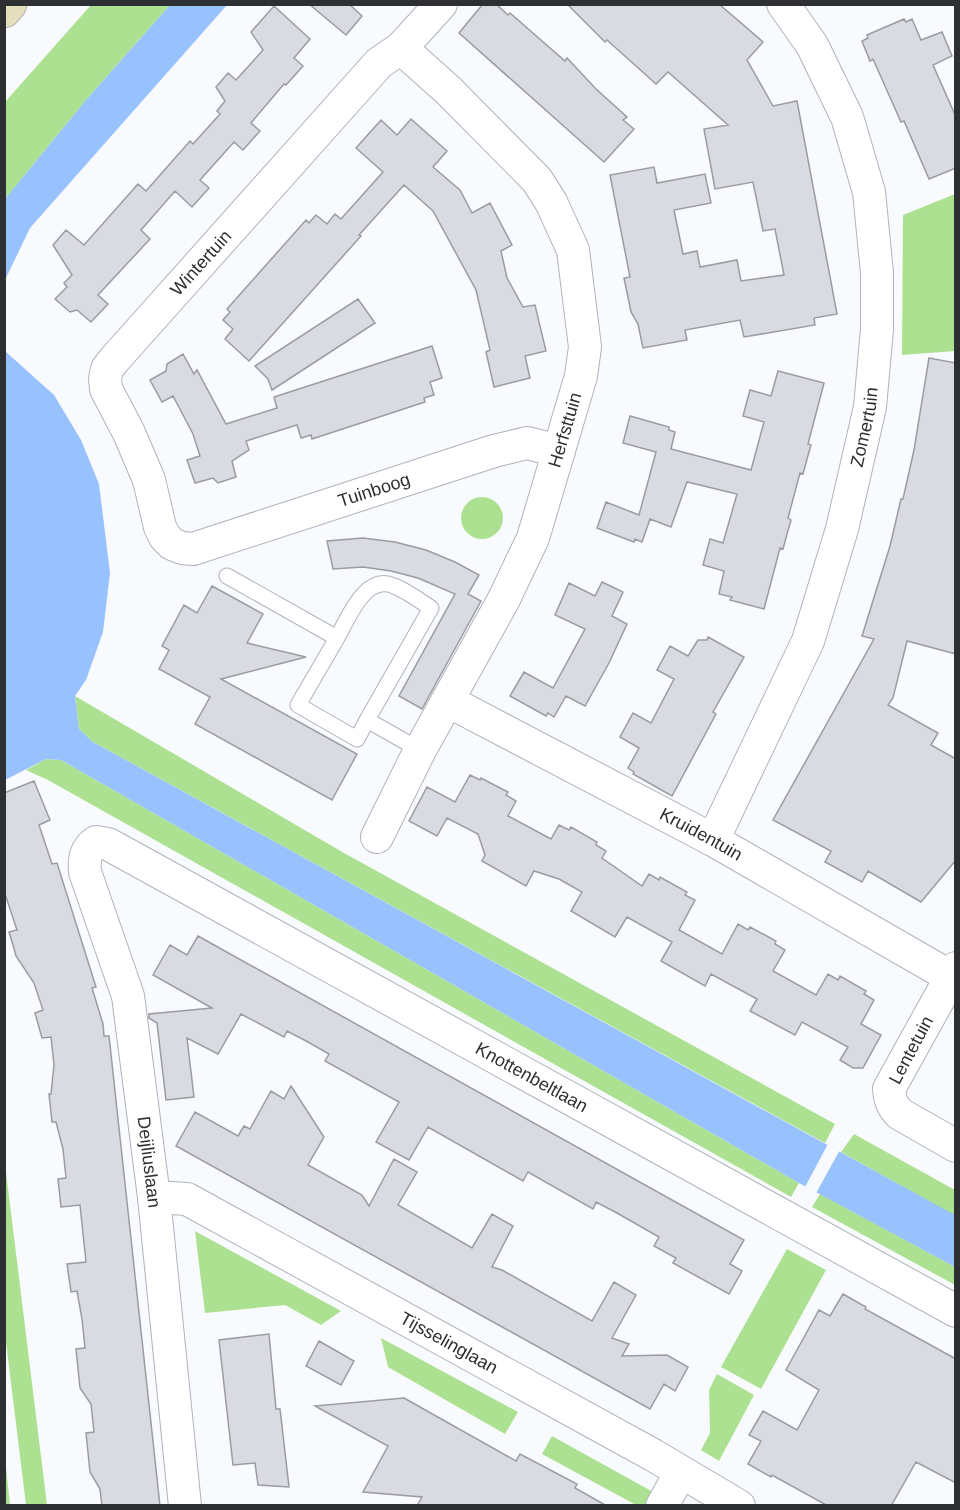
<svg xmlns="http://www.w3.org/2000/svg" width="960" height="1510" font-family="Arial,sans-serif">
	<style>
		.green { fill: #ade192 }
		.water { fill: #98c2fe }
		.pier { fill: #f8fafd }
		.building { fill: #dadae3; stroke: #9b9ba3; stroke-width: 1.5 }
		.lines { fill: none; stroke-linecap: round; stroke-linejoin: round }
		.lane-casing { stroke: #afb3bb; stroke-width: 17 }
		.street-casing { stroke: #afb3bb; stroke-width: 34 }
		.secondary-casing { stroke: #afb3bb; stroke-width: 35 }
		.lane { stroke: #fff; stroke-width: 15 }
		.street { stroke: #fff; stroke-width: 32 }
		.secondary { stroke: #e4debc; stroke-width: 33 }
		.labels { text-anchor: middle; stroke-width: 4.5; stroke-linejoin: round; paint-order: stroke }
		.street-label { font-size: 18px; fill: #2e2f32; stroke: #fff }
	</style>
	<rect width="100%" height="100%" fill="#f8fafd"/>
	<path class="green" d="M91 5H170L86 100 5 199V102Z
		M955 194V351L902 355 903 215Z
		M461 518a21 21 0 1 1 42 0a21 21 0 1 1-42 0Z
		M75 696 344 853 835 1124 825 1143 93 742 79 729Z
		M46 759 61 760 799 1183 791 1197 48 780 26 770Z
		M854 1134 955 1190V1216L841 1152Z
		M4 1164H5L47 1505H26L5 1334Z
		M820 1194 955 1267V1285L812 1207Z
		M195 1231 341 1311 321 1325 285 1305 205 1313Z
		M787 1249 826 1270 761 1389 721 1367Z
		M381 1338 518 1412 505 1434 388 1367Z
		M717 1374 754 1395 719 1461 701 1450 710 1433 709 1390Z
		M552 1436 653 1492 646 1505H636L542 1454Z
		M5 1457 10 1505H5Z"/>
	<path class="water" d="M170 5H227L30 228 5 280V199L86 100Z
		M5 351 54 395 81 440 99 484 110 573 103 632 86 680 75 696 79 729 93 742 955 1215V1267L799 1183 61 760 46 759 5 780Z"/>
	<path class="pier" d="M829 1142 841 1148 815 1195 804 1189Z"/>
	<path class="building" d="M309 4H349L362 16 346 35Z
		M483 4H496L508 15 510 13 565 61 567 58 596 89 627 117 623 120 634 129 604 162 459 33Z
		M567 4H719L763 42 747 60 773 106 797 101 837 314 814 318 815 325 744 337 740 320 685 330 687 340 643 348 638 324 631 312 624 278 630 277 610 175 654 167 657 183 705 174 711 203 674 210 683 254 697 251 700 267 737 260 741 281 784 275 775 229 763 231 753 182 715 189 704 129 728 125 668 72 656 84 607 40 605 42Z
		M274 6 310 39 294 58 303 66 286 85 284 84 251 123 260 131 243 150 234 142 200 180 209 188 192 207 175 191 141 230 150 239 98 295 108 304 91 322 77 310 70 312 55 299 67 287 64 283 72 275 53 245 66 230 84 245 138 184 146 191 190 141 193 144 220 114 217 111 225 101 216 87 228 73 236 80 263 50 251 32Z
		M904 19 906 22 912 19 921 40 942 32 952 56 933 65 956 117V168L929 179 904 121 901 122 873 59 870 61 862 41 868 38 867 35Z
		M411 119 447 151 433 167 460 190 472 213 490 203 512 245 501 251 507 278 523 307 535 305 546 351 525 356 530 378 494 387 486 352 490 350 476 290 433 211 404 185 359 235 361 236 249 361 225 339 233 329 223 320 230 312 227 309 306 220 309 223 316 215 327 224 335 214 341 219 383 172 356 148 381 120 397 135Z
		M358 299 375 323 272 390 268 379 255 366Z
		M432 346 442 378 430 382 434 395 424 398 425 402 312 439 311 435 301 438 297 425 246 441 249 450 232 461 236 477 218 483 213 478 195 483 187 460 200 456 193 434 173 396 162 402 150 380 166 371 167 364 183 354 194 374 197 370 226 424 277 408 274 397Z
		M929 358 956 363V654L907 641 893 698 888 705 938 733 931 745 956 759V860L921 902 868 871 862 882 825 862 831 851 773 820 874 639 862 636 890 546 901 499H903L914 450Z
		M778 371 824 383 808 444 811 445 807 459 803 474 800 473 788 518 791 520 787 534 783 549 780 548 764 609 730 600 732 597 719 594 724 571 703 565 710 539 723 543 737 494 687 482 671 527 650 519 642 542 635 539 634 542 597 528 606 502 639 515 656 452 623 443 630 416 669 427V430L675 432 671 449 751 470 764 422 743 416 750 390 771 396Z
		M363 538 395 542 426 550 455 562 479 575 468 594 481 601 422 709 399 696 455 594 418 578 391 571 363 567 333 569 327 541Z
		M602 582 623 592 612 616 627 624 609 663 585 706 566 696 554 717 548 713 546 716 510 696 524 672 553 688 585 629 555 615 569 583 595 596Z
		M212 586 263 614 247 643 306 657 221 679 357 754 332 800 195 724 210 697 159 669 169 650 162 646 184 605 197 613Z
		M708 637 744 657 713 712 716 714 672 796 633 774 634 772 628 768 639 748 620 737 633 713 651 723 674 679 657 670 670 646 688 656 698 640H707Z
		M470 775 480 780 481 778 508 792 506 795 516 801 508 816 551 839 559 825 569 830 571 827 597 842 596 845 606 851 602 858 642 886 649 874 659 880 660 877 687 892 685 895 695 900 679 930 722 954 738 924 748 930 750 927 776 941 775 944 785 950 773 971 816 995 828 974 838 980 840 976 866 991 864 994 874 1000 861 1024 881 1035 863 1068H853L840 1060 848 1047 802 1022 795 1035 750 1011 757 999 711 974 705 986 661 961 672 942 627 917 615 937 571 911 582 892 559 879 534 871 526 886 482 861 485 855 478 834 447 818 437 836 409 821 427 787 455 802Z
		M34 781 50 820 39 825 52 864 57 863 96 987 92 988 103 1024 104 1036H109L160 1506H102L100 1489 90 1472 86 1433 94 1432 91 1404 80 1388 76 1349 85 1348 82 1319 77 1291 71 1292 67 1264 86 1262 80 1205 61 1207 58 1179 66 1178 63 1149 56 1122H52L49 1094H51L54 1065 51 1037 42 1038 35 1013 43 1010 34 983 16 956 13 945 9 932 17 930 4 891V793Z
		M198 936 744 1240 730 1264 742 1271 729 1294 673 1263 676 1258 654 1246 659 1237 617 1213 596 1202 593 1209 528 1172 523 1181 428 1127 409 1160 376 1142 399 1102 325 1061 329 1054 308 1042 287 1031 284 1037 241 1014 218 1054 187 1038 194 1097 166 1100 157 1023 149 1018V1014L212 1008 153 975 170 945 187 955Z
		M291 1086 324 1137 308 1165 362 1195 369 1206 394 1159 417 1172 398 1205 472 1248 492 1214 513 1226 492 1267 502 1270 592 1321 614 1282 636 1295 612 1338 629 1344 622 1356 667 1355 688 1367 675 1391 664 1384 650 1409 176 1146 195 1112 238 1136 244 1126 250 1129 271 1091 284 1099Z
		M843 1294 866 1307 865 1309 956 1359V1483L916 1462 891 1506H828L772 1475 771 1477 748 1464 761 1441 749 1435 763 1411 797 1430 819 1390 786 1370 819 1310 830 1316Z
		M269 1334 276 1409H280L289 1487 258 1485 255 1463 233 1465 219 1340Z
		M319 1341 354 1361 341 1385 306 1366Z
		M404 1398 516 1461 520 1454 577 1484 575 1488 607 1506H417L422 1497 363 1492 388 1446 315 1406Z"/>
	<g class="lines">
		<g class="lane-casing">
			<path id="lane" d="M227 576 337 638 298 705 357 739 367 720 420 750
				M337 638C348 619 365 573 394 586 407 591 420 601 431 608L367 720"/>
		</g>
		<g class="street-casing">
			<g id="street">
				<path id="s1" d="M441 4 401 48 379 63 114 360 107 369 105 379 106 389 129 433 149 480 160 527 165 537 172 544 182 548 193 549 494 451 527 443 559 451"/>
				<path id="s2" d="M448 701 713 840 951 977"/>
				<path id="s3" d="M377 837 420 750 504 599 533 538 581 376 585 347 573 250 551 202 537 180 449 91 401 48"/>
				<path id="s4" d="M713 840 808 641 842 529 870 407 877 329V273L869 192 847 117 812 45 783 4"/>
				<path d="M956 968 889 1089C890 1100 892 1106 900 1114L956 1146"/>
				<path id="s5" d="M154 1197 187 1199 653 1455 739 1506"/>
				<path id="s6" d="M185 1506 154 1197 128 996 85 872C84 859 85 850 96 842L108 844 956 1311"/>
				<path d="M662 1506 681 1472"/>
			</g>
		</g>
		<g class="secondary-casing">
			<path id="secondary" d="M4 11 10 4"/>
		</g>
		<use href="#lane" class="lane"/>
		<use href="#street" class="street"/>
		<use href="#secondary" class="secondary"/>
	</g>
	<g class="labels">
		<g class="street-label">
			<text transform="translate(201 263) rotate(-48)" y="6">Wintertuin</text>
			<text dy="6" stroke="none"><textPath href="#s4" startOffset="442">Zomertuin</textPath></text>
			<text dy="6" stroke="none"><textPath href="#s3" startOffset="450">Herfsttuin</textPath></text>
			<text dy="6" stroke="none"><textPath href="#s1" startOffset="898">Tuinboog</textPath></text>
			<text dy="6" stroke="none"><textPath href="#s2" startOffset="286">Kruidentuin</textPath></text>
			<text transform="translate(911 1050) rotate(-62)" y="6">Lentetuin</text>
			<text dy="6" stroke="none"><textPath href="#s6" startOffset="1174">Knottenbeltlaan</textPath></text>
			<text transform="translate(149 1162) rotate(83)" y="6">Deijliuslaan</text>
			<text dy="6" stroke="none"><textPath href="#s5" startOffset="332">Tijsselinglaan</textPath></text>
		</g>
	</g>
	<rect width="960" height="1510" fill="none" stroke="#2e2f32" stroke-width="12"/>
</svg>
